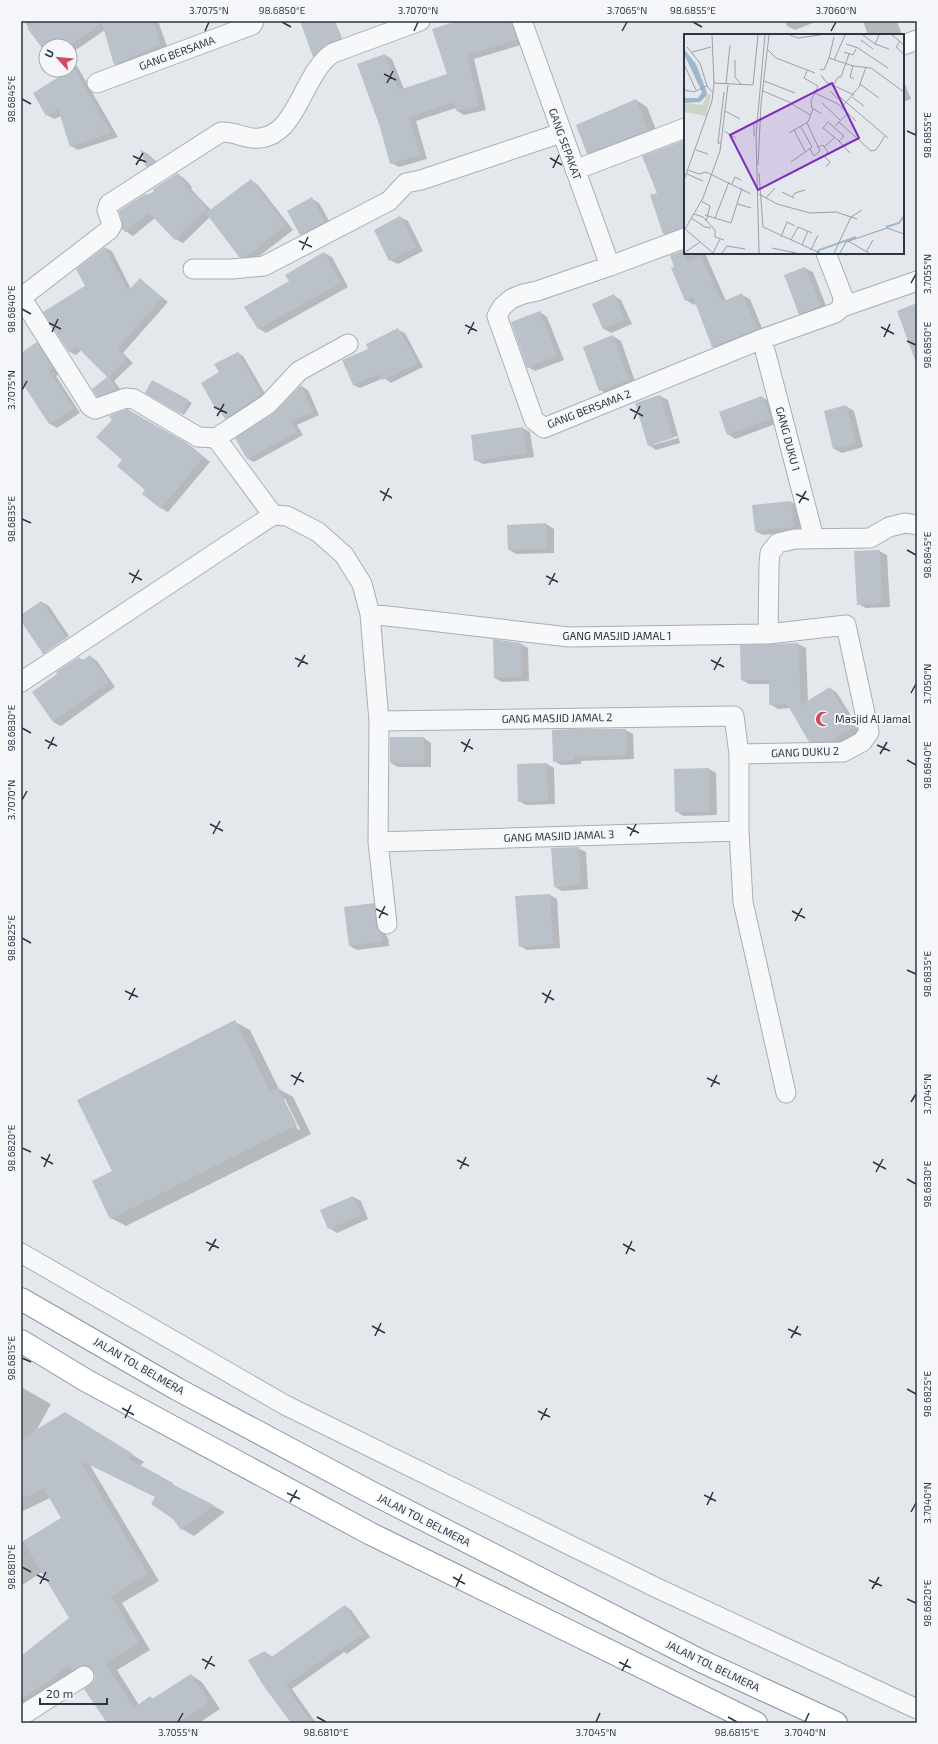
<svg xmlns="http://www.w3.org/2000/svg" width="938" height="1744" font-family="'Exo 2',sans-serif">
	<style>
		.shadow { fill: #0003; fill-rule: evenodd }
		.building { fill: #bbc1c9 }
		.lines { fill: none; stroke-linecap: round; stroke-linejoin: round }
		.street-casing { stroke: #a9aeb6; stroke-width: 21 }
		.highway-casing { stroke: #8b96a3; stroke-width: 24 }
		.street { stroke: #f7f8fa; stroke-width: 19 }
		.highway { stroke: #fff; stroke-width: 22 }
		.ticks { fill: none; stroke: #2b3644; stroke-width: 1.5 }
		.labels { text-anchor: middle; stroke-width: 4; stroke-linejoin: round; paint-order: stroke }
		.street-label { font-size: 11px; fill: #2b3644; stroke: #f4f6f9 }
		.poi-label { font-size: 11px; fill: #2b3644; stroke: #f4f6f9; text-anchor: start }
		.inset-river { fill: none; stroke: #9fb7cc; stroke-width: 2 }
		.inset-road { fill: none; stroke: #9aa0a9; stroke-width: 1 }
		.view { fill: #7b2cbf; fill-opacity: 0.15; stroke: #7b2cbf; stroke-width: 2 }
		.inset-edge { fill: none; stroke: #2b3644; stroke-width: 2 }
		.neatline { fill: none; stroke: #2b3644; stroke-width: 1.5 }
		.ticks-label { font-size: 10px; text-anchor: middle; fill: #2b3644 }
	</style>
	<rect width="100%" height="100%" fill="#e4e7ec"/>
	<path class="shadow" d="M24 21H158L168 49 122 68 115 64 105 30 70 54 118 137 78 150 71 146 61 116 54 119 47 115 64 76 60 70H70V46H46V51Z
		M298 21H332L344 44 321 60 314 56 302 23ZM329 41 330 42 317 55V52Z
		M459 21H520L524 44 474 59 486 110 464 115 457 111 456 108 416 121 427 159 399 167 391 163 385 55 392 59 404 89 448 75Z
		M785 21H818L795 30 787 26Z
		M863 21H897L902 35H868Z
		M903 79 911 99 903 102Z
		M636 100 647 107 659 137 600 159 588 153Z
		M685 140V233L671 238 664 234 651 196 658 194 644 157Z
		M142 151 148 154 161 166 154 171 147 166Z
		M178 174 185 179 192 187 191 189 211 210 251 180 258 185 293 230 253 261H247L240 257 210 217 183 243 175 239 155 218 133 236 125 231 147 196 155 192Z
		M312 199 319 203 332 226 308 239 301 234Z
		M400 217 408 221 423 251 398 264 390 260Z
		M106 248 112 251 131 289 140 279 168 302 123 353 133 363 114 381 123 393 104 400 98 396 109 377 81 350 76 355 70 352 45 312 86 286 78 269Z
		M685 251V253H705L726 301 742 295 750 299 764 333 721 351 713 347 696 303 694 305 686 300 675 267Z
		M324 253 332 257 348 287 266 333 258 328 290 281Z
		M840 253H854L846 256Z
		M805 268 813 272 828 311 807 318 799 314 785 276Z
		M613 295 621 300 632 324 611 333 604 329Z
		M540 312 547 317 564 360 535 371 528 367Z
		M398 330 405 333 423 367 391 383 384 378 360 388 353 385 370 349Z
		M613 336 621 341 636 384 607 394 600 390Z
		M37 343 44 348 60 373 56 376 80 413 57 428 50 424 26 387 21 384V354Z
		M238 353 243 356 267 397 231 421 226 418 222 411 216 408 220 373Z
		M153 382 192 403 184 415 146 392Z
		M301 386 308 390 319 415 297 425 303 435 254 462 248 459 275 414Z
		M660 396 668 400 680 443 656 450 649 445ZM677 436 678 438 653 445V443Z
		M762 397 770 402 778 423 735 439 728 434Z
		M846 406 854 411 863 447 842 453 834 449 825 412Z
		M127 410 192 447 210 462 168 512 161 508 124 460Z
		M523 428 530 432 534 457 483 464 475 460Z
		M791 502 799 506 801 531 763 535 755 531Z
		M546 524 554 529V553L516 554 509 550 508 526Z
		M879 551 887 555 890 607 866 608 858 604Z
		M42 602 49 606 69 636 46 651V654L70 637 74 643 51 658 44 653 21 620V616Z
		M521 644 528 648 529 681 502 682 495 678Z
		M798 644 806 648 808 702 830 688 837 693 861 732 839 745H818L810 741 790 708 778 709 770 704V684H749L742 680 741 646Z
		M90 656 97 661 115 687 61 726 53 722 79 658 84 660Z
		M625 730 633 734 634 759 581 761V764L561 765 554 761Z
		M424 738 431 743V767H398L391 763Z
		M547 764 554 768 555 804 526 805 519 801Z
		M709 769 716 773 717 815 683 816 676 811Z
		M578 848 586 852 588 889 562 891 555 887Z
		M550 895 557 899 560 948 527 950 520 946Z
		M373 904 381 909 383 931 388 938 389 946 357 950 350 946Z
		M235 1022 250 1030 279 1089 293 1097 311 1134 126 1226 111 1218 113 1171ZM282 1099H285L300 1129 298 1130Z
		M353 1197 361 1201 368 1219 337 1233 329 1228 322 1210Z
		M21 1387 51 1404 36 1431 77 1420 144 1462 140 1466 173 1483 172 1485 225 1512 194 1536 182 1529 156 1497 90 1465 159 1581 122 1603 150 1650 117 1670 139 1705 150 1697 154 1699 191 1675 202 1682 220 1709 199 1723H108L94 1682 96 1676 95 1672 29 1708 21 1703V1655L23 1656 70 1618 42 1572 21 1586V1543L62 1518 50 1498 21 1512Z
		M345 1606 351 1610 370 1637 347 1654 344 1652 292 1689 316 1723H292L265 1652 273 1657Z"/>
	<path class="building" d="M37 21H153L161 45 114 65 102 23 69 46H46V53L27 28Z
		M300 21H335L342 38 326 45 313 57Z
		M457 21H511L517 40 467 55 479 106 456 111 454 102 409 117 420 155 390 164 380 127 357 64 385 54 399 90 447 74 432 29Z
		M70 61 111 133 70 147 58 109 46 116 33 93 62 75 58 70H70Z
		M636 99 648 130 587 154 576 125Z
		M685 140V227L663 234 650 195 657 193 642 156Z
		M140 149 155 162 146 167Z
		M178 173 186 183 184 184 207 208 175 240 149 213 125 232 122 229V222L119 211 145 194 146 195 154 192 153 189Z
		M251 179 286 225 245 257H239L206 213Z
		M312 197 325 222 300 235 287 211Z
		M400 216 416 247 389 261 374 230Z
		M105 247 128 291 140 278 162 298 117 349 127 359 109 377 117 389 97 397 92 389 107 377 76 346 69 352 43 312 85 286 76 269Z
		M685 250V262L700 255 722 302 742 293 757 329 712 347 693 297 685 301 671 268 674 267 670 255Z
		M324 252 341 283 258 329 244 307 289 281 285 275Z
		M805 267 821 306 799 314 784 275Z
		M614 294 625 320 603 329 592 304Z
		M917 303V359L915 360 897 311Z
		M540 311 557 356 527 368 511 322Z
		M398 328 418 363 383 380 380 374 353 385 342 360 368 349 366 344Z
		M613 335 629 380 599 391 583 347Z
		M37 342 53 368 49 371 74 408 49 424 21 381V353Z
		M238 352 262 394 225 419 218 407 215 408 201 383 219 372 214 364Z
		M152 380 189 400 181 414 145 393Z
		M301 385 313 412 291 421 297 432 247 459 235 438 274 413Z
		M660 395 673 438 648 446 635 403Z
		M762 396 771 419 727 435 719 412Z
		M846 405 856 443 833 449 824 411Z
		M127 409 185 442 203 457 161 509 142 494 145 490 117 466 122 460 96 437 112 420 109 416Z
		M523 427 527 453 474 461 471 435Z
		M791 501 794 527 755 531 752 505Z
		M546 523 547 549 508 550 507 525Z
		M880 550 882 603 857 605 854 551Z
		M41 601 67 638 43 654 21 621V615Z
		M493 639 521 643 522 677 494 678Z
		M798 643 801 705 830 687 854 727 831 741 809 742 787 704 769 705V680H741L740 645Z
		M90 655 109 682 53 722 32 692 57 674 56 672 79 657 82 661Z
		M573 729H626V755L574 757V760L553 762 552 730Z
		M390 737H424V764L390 763Z
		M547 763 548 801 518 802 517 764Z
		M709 768V812H675L674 769Z
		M579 847 581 885 554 887 551 848Z
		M550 894 553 944 519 947 515 896Z
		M374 903 376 925 381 933 382 942 349 946 344 907Z
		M235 1020 270 1092 278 1088 297 1125 110 1219 92 1181 112 1171 77 1100Z
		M353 1196 362 1215 328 1229 320 1210Z
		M65 1412 133 1454 128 1459 161 1476 160 1478 214 1505 181 1530 173 1519 151 1504 155 1497 80 1460 148 1574 111 1596 139 1643 105 1663 134 1708 150 1696 152 1699 191 1674 209 1702 177 1723H107L84 1689 94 1681 95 1676 93 1670 89 1666 84 1665 72 1670 69 1665 49 1681 21 1699V1656L69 1618 23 1541 61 1518 44 1489 21 1499V1439Z
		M345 1605 364 1634 339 1651 338 1649 286 1685 312 1723H291L263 1685 248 1660 265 1651 270 1658Z"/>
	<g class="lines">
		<g class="street-casing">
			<path id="street" d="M522 21 610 266
				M903 45 917 40
				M97 83 252 25 254 21
				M575 170 685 128
				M685 238 610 266 537 291 523 294 511 299 502 307 497 316 534 420 544 428 762 339 835 313 842 307 843 297 826 253
				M193 269H232L264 266 389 201 406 183 421 180 561 133
				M21 297 90 406 95 409 126 398 134 399 198 437 216 438 268 404 299 371 348 344
				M22 297 109 230 112 225 107 210 109 204 221 132C236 131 245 140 260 138 298 134 303 72 333 53L420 21
				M842 307 917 281
				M762 339 814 538
				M216 438 273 515
				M370 614 569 637 768 634 846 625 869 732 862 742 843 752 739 754
				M768 634 769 564 770 553 778 543 795 539 870 538 889 527 905 523 917 525
				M21 682 273 515 287 516 318 532 344 555 362 584 370 614 379 721 378 842 387 924
				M379 721 734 716 739 754V831L743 902 786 1093
				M378 842 739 831
				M21 1253 285 1405 657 1588 917 1709
				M21 1716 84 1676"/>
		</g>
		<g class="highway-casing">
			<path id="highway" d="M21 1299 177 1389 374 1494 701 1661 836 1723
				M21 1341 87 1381 371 1534 756 1723"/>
		</g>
		<use href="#street" class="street"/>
		<use href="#highway" class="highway"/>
	</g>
	<path class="ticks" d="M282 22 291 27M693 22 702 27M205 31 209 22M414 31 418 22M622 31 627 22M831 31 836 22M384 74 396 80M387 83 393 71M22 99 31 104M907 131 916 135M133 156 146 162M550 158 562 165M136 165 143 153M553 168 559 155M299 241 312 247M302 250 308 237M911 283 916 274M22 309 31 314M49 323 61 329M465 325 477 331M881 327 894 334M52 332 58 319M468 334 474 322M884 337 890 324M907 341 916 345M22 390 27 381M214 407 227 413M630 409 643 416M217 416 224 404M634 419 640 406M380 491 392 498M796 494 809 500M383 501 389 488M799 503 806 491M22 519 31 523M907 550 916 555M129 573 142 580M546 576 558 582M132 583 139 570M549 585 555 573M295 658 308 664M711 660 724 667M298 667 305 655M714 670 721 657M911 693 916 684M22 728 31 733M45 740 57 746M461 742 473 749M877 745 890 751M48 749 54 737M464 752 470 739M880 754 887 742M907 760 916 765M22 800 27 791M210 824 223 831M627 827 639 833M213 834 220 821M630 836 636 824M376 909 388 915M792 911 805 918M379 918 385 906M795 921 802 908M22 938 31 943M907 970 916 974M125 991 138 997M542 993 554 1000M129 1000 135 988M545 1003 551 990M291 1075 304 1082M707 1078 720 1084M294 1085 301 1072M711 1087 717 1075M911 1102 916 1094M22 1148 31 1152M41 1157 53 1164M457 1160 469 1166M873 1162 886 1169M44 1167 50 1154M460 1169 466 1157M876 1172 883 1159M907 1179 916 1184M206 1242 219 1248M623 1244 635 1251M209 1251 216 1239M626 1254 632 1241M372 1326 385 1333M788 1329 801 1335M375 1336 381 1323M791 1338 798 1326M22 1358 31 1362M907 1389 916 1394M122 1408 134 1415M538 1411 550 1417M125 1418 131 1405M541 1420 547 1408M287 1493 300 1499M704 1495 716 1501M290 1502 297 1490M707 1505 713 1492M911 1512 916 1503M22 1567 31 1572M37 1575 49 1581M453 1577 465 1584M869 1580 882 1586M40 1584 46 1572M456 1587 462 1574M872 1589 879 1577M907 1599 916 1603M202 1659 215 1666M619 1662 631 1668M205 1669 212 1656M622 1671 628 1659M317 1717 326 1722M728 1717 737 1722M178 1722 183 1713M596 1722 600 1713M805 1722 809 1713"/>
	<defs>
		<g id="mosque-bare" transform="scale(1.2)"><path d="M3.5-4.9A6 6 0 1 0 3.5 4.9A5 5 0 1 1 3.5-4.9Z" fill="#d04966" stroke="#f4f6f9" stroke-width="2.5" paint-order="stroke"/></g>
	</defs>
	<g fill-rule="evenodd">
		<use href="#mosque-bare" x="823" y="719"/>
	</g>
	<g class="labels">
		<g class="street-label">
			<text transform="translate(177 53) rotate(-20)" y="4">GANG BERSAMA</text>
			<text transform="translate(565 144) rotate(70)" y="4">GANG SEPAKAT</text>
			<text transform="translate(589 409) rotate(-21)" y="4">GANG BERSAMA 2</text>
			<text transform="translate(788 439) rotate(75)" y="4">GANG DUKU 1</text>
			<text x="617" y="640">GANG MASJID JAMAL 1</text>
			<text transform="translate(557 718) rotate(-1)" y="4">GANG MASJID JAMAL 2</text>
			<text transform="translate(805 752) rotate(-2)" y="4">GANG DUKU 2</text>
			<text transform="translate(559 836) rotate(-2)" y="4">GANG MASJID JAMAL 3</text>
			<text transform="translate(139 1366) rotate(30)" y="4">JALAN TOL BELMERA</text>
			<text transform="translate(424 1520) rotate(27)" y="4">JALAN TOL BELMERA</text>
			<text transform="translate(713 1666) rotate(26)" y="4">JALAN TOL BELMERA</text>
		</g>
		<g class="poi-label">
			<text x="835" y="723">Masjid Al Jamal</text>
		</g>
	</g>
	<g transform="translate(684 34)">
		<rect width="220" height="220" fill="#e4e7ec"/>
		<path d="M24 60 27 61 22 82 0 78V69L18 71Z" fill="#cad6c5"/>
		<path d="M0 15 12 30 22 56 23 61 16 68 0 69V64H14L18 58 0 20Z" fill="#9fb7cc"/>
		<path class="inset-river" d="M202 193 215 189 220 182M133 219 135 216 172 203"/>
		<path class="inset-road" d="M106 1 114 4 136 1M179 1 191 10M195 1 191 10 205 15M208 1 220 11M150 3 145 24 169 32 187 34 220 58M177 6 189 15M216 7 212 13 220 20M162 10 174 14 204 34M3 13 16 29 23 52M84 16 92 24 131 39M8 18 27 13M160 18 169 21 172 15M51 26V43L57 50M150 26 161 1M0 30 12 56M169 32 166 43 170 45M136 35 140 36 145 24M123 37 120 44 134 52 127 67 128 74 138 80M137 41 142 48 170 61M80 47 111 59M30 49 69 51 74 1M42 50 46 11M176 50 195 64M149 52 154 43H157L165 20M0 56 10 58 23 52 29 59M79 57 105 68 126 81M146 57 154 65 156 63 204 104M131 59 154 70 172 87M168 63 180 72M138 69 156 86M158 73 175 53 182 33M41 77 56 85M144 88 160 102 155 107 139 94ZM155 88 187 117 192 116 201 102M123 89 136 117 130 122 126 115M151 92 164 79M110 96 121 117M40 97 52 104M105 99 124 88 129 75M70 102V88M155 107 166 119M37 109H34L40 58M133 113 139 111 144 118 141 123 146 128 142 133M140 113 150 104M12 116 24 120M107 128 128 113 117 93M74 131 77 70 85 1M4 136 15 140 22 138 67 160M75 139 79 193 136 219M3 140 19 147M0 146 28 67 30 49 28 1M48 150 51 143 57 146M98 158 110 164M75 160 93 170 126 179 152 178 173 185M108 163 111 159 121 156M82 164 91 154M17 167 26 172 22 187M54 170 67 174M10 180 19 183 31 196V203L40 206M21 181 47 189 58 154M7 184 21 193 27 194M31 184 45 148M1 195 19 164 36 117 44 51M1 195 29 219M97 203 103 188 111 192M107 206 114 193 128 199M164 207 185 219M118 211 124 197M88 214 112 219M127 216 134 201M182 218 189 206M0 219 16 208M29 219 36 205M38 219 43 212 61 215M75 219 72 101 81 1M150 219 167 183 178 176M156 219 162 208 203 194 220 200"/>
		<path class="view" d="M148 49 175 104 74 156 46 101Z"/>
		<rect width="220" height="220" class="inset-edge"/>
	</g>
	<rect width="938" height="1744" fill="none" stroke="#f4f6f9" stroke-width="44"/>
	<g transform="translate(58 58) rotate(297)"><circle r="19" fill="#f4f6f9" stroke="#a4a9b1"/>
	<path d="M0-3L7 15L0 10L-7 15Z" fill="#d04966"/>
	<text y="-6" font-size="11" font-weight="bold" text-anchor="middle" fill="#2b3644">U</text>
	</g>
	<path d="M40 1698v6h67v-6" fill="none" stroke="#2b3644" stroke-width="2"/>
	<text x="46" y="1698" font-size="12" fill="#2b3644" stroke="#f4f6f9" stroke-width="3" paint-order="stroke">20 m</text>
	<rect x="22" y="22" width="894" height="1700" class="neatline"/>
	<g class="ticks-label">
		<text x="209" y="14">3.7075°N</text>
		<text x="282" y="14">98.6850°E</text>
		<text x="418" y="14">3.7070°N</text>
		<text x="627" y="14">3.7065°N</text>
		<text x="693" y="14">98.6855°E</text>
		<text x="836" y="14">3.7060°N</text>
		<text transform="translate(11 99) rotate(-90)" y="4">98.6845°E</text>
		<text transform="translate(927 135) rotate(-90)" y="4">98.6855°E</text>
		<text transform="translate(927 274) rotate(-90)" y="4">3.7055°N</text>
		<text transform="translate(11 309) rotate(-90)" y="4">98.6840°E</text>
		<text transform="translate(927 345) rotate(-90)" y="4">98.6850°E</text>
		<text transform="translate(11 390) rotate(-90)" y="4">3.7075°N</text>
		<text transform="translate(11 519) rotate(-90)" y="4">98.6835°E</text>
		<text transform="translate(927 555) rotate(-90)" y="4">98.6845°E</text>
		<text transform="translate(927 684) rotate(-90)" y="4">3.7050°N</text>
		<text transform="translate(11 728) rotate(-90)" y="4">98.6830°E</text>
		<text transform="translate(927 765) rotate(-90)" y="4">98.6840°E</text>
		<text transform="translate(11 800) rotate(-90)" y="4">3.7070°N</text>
		<text transform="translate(11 938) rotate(-90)" y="4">98.6825°E</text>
		<text transform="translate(927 974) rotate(-90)" y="4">98.6835°E</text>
		<text transform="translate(927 1094) rotate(-90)" y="4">3.7045°N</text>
		<text transform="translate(11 1148) rotate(-90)" y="4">98.6820°E</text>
		<text transform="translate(927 1184) rotate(-90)" y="4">98.6830°E</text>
		<text transform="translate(11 1358) rotate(-90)" y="4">98.6815°E</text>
		<text transform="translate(927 1394) rotate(-90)" y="4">98.6825°E</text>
		<text transform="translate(927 1503) rotate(-90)" y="4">3.7040°N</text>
		<text transform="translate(11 1567) rotate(-90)" y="4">98.6810°E</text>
		<text transform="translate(927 1603) rotate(-90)" y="4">98.6820°E</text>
		<text x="178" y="1736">3.7055°N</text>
		<text x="326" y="1736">98.6810°E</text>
		<text x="596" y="1736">3.7045°N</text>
		<text x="737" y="1736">98.6815°E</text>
		<text x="805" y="1736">3.7040°N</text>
	</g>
</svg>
